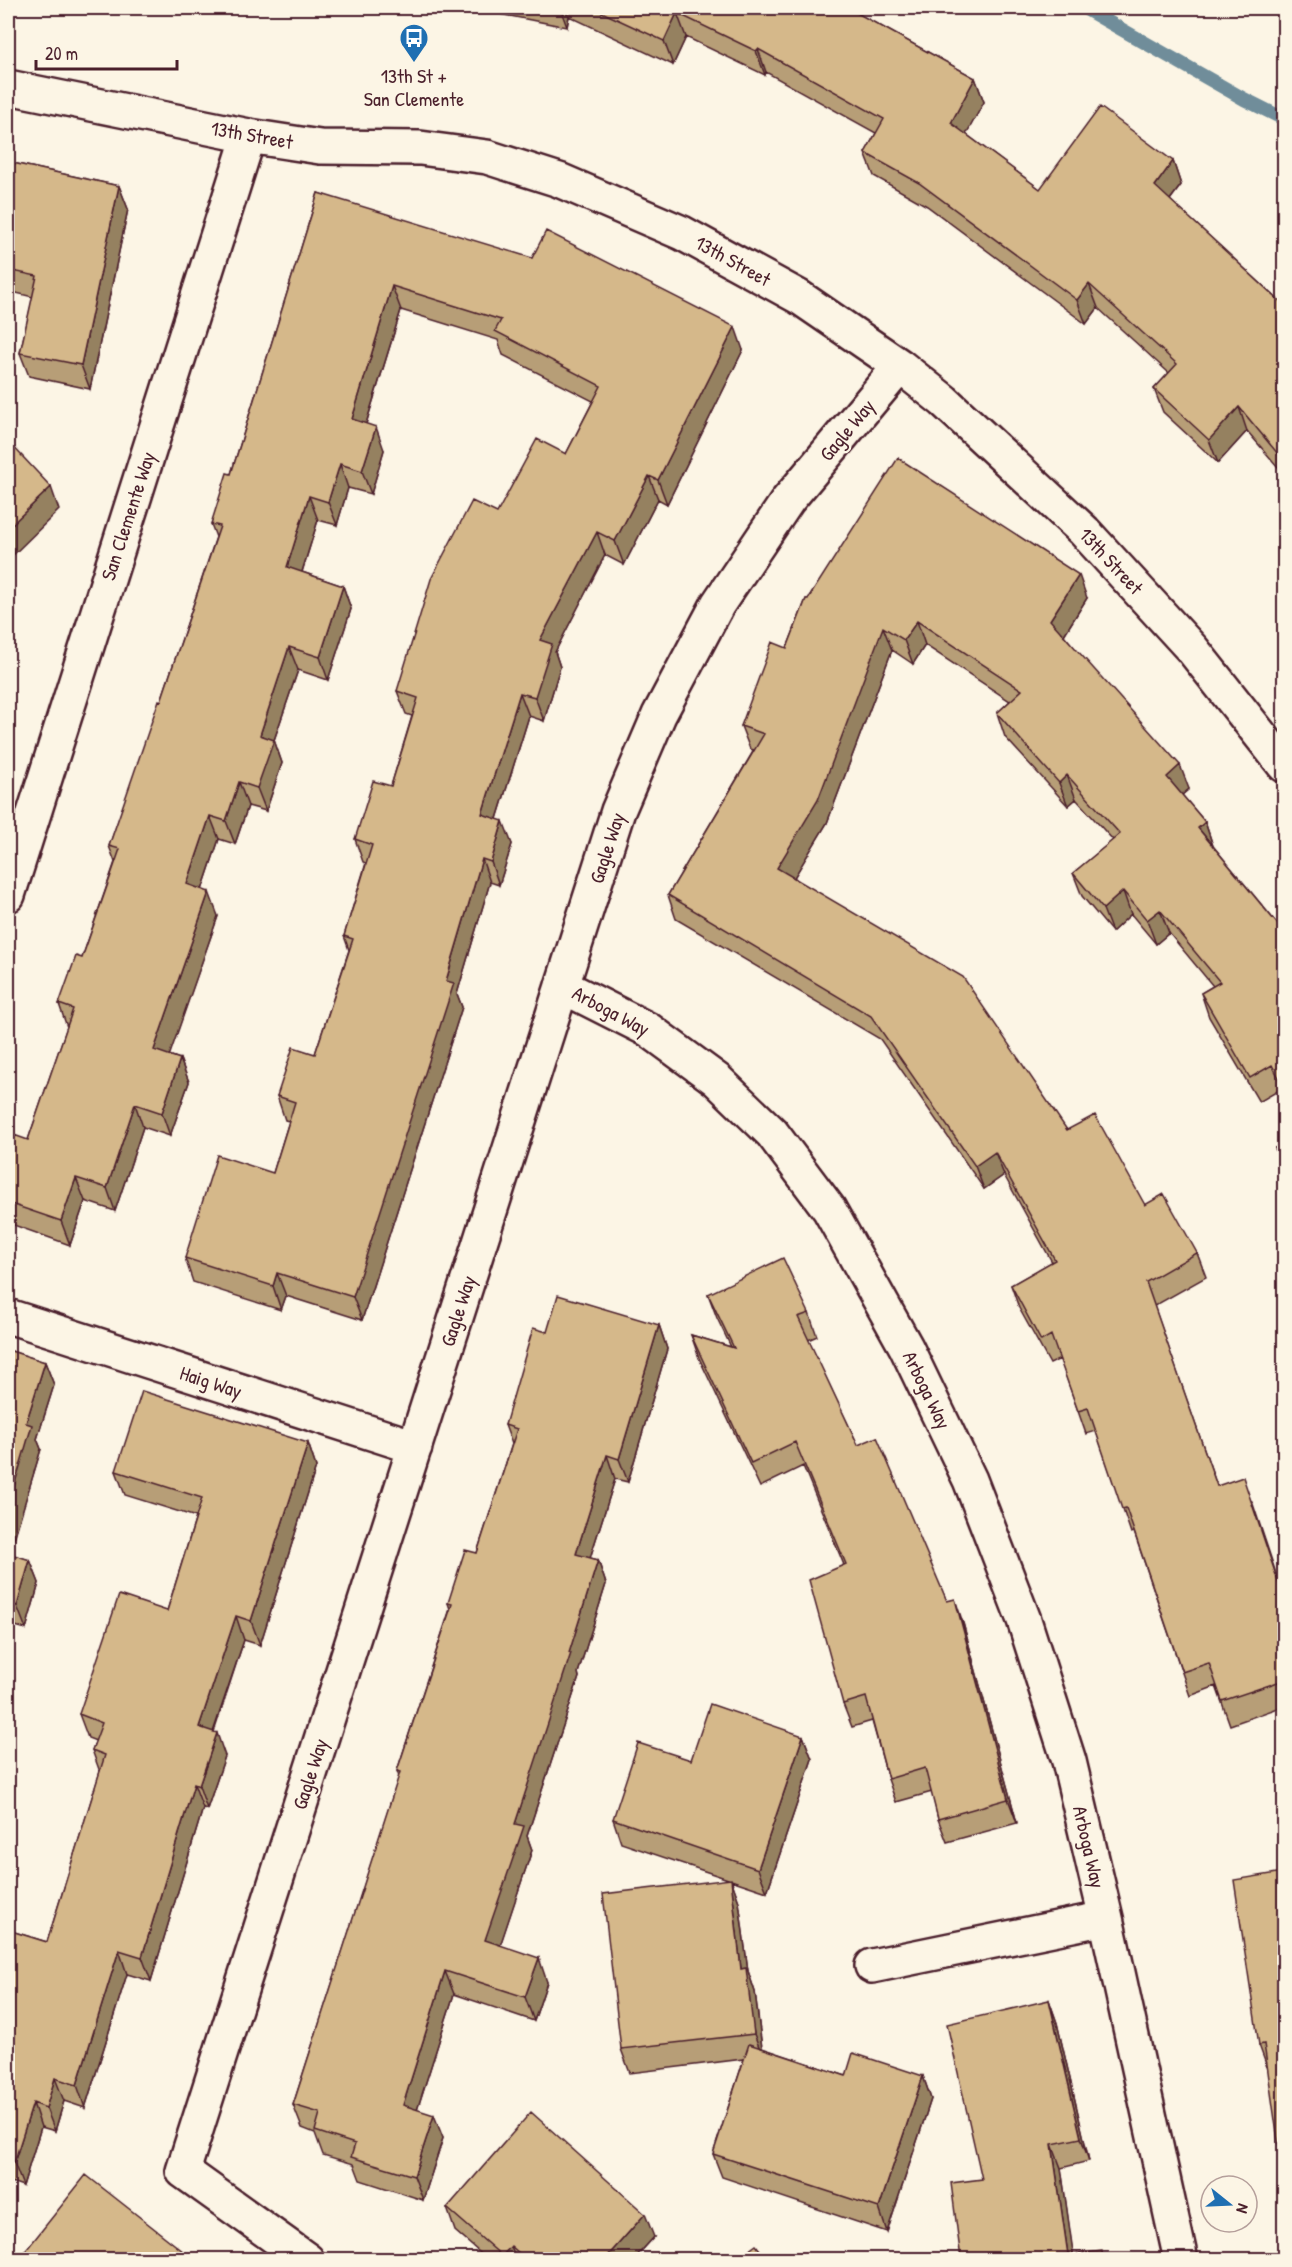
<svg xmlns="http://www.w3.org/2000/svg" width="1292" height="2267" font-family="'Patrick Hand',sans-serif">
	<style>
		.lines { fill: none; stroke-linecap: round; stroke-linejoin: round }
		.stream { stroke: #6f8d9a; stroke-width: 14 }
		.minor-casing { stroke: #4a1f2b; stroke-width: 38 }
		.minor { stroke: #fcf5e5; stroke-width: 33 }
		.wall { fill: #b79e77; stroke: #4a1f2b; stroke-width: 1.5 }
		.shaded-wall { fill: #958161; stroke: #4a1f2b; stroke-width: 1.5 }
		.building { fill: #d5b88a; stroke: #4a1f2b; stroke-width: 1.5 }
		.labels { text-anchor: middle; stroke-width: 4.5; stroke-linejoin: round; paint-order: stroke }
		.poi-label { font-size: 20px; fill: #4a1f2b; stroke: #fcf5e5 }
		.street-label { font-size: 20px; fill: #4a1f2b; stroke: #fcf5e5 }
	</style>
	<rect width="100%" height="100%" fill="#fcf5e5"/>
	<filter id="ink" filterUnits="userSpaceOnUse"><feTurbulence type="fractalNoise" baseFrequency=".0167" numOctaves="2"/><feDisplacementMap in="SourceGraphic" scale="12" xChannelSelector="R" yChannelSelector="G"/><feConvolveMatrix kernelMatrix="1 2 1 2 8 2 1 2 1" color-interpolation-filters="sRGB"/></filter>
	<g filter="url(#ink)">
		<g class="lines">
			<path class="stream" d="M1084 8 1244 99 1284 119"/>
			<g class="minor-casing">
				<path id="minor" d="M8 87 249 136 320 147 420 148 487 157 559 180 682 233 799 297 900 366 944 401 1084 531 1193 650 1284 765
					M8 895 249 136
					M562 986 649 1030 717 1080 772 1133 829 1209 906 1347 970 1480 1024 1620 1069 1761 1106 1918 1181 2260
					M8 1316 415 1447
					M872 1966 1106 1918
					M307 2260 183 2171 618 811 659 715 718 604 788 500 900 366"/>
			</g>
			<use href="#minor" class="minor"/>
		</g>
		<path class="wall" d="M468 8H848L975 78 984 102 966 134 1040 189 1173 161 1181 185 1170 200 1284 305V474L1247 431 1218 463 1163 412 1154 389 1169 373 1098 308 1086 324 927 206 874 176 865 153 876 133 766 72 765 75 686 37 673 65 569 16 567 27Z
			M8 162 119 186 128 209 90 389 29 376 20 353 33 297 8 291Z
			M318 193 743 350 667 504 658 499 624 565 605 555 555 652 560 667 544 721 529 716 497 819 512 844 499 885 490 882 457 994 462 1007 362 1320 286 1296 281 1310 193 1282 185 1258 273 1173 289 1121 285 1120 277 1096 315 1054 349 950 344 936 366 863 363 862 355 839 391 786 412 716 406 714 397 691 497 513 566 454 593 401 503 355 498 340 401 310 366 424 384 450 371 494 348 488 337 525 318 520 302 572 343 586 351 609 328 680 298 670 274 740 282 763 266 811 248 806 235 844 219 839 202 890 218 916 169 1055 180 1059 189 1082 170 1136 143 1127 115 1211 85 1201 70 1245 8 1223V1155L28 1140 67 1027 59 1004 82 958 115 862 109 846 161 701 216 537 211 524 231 474Z
			M1087 598 1064 635 1189 789 1182 795 1205 822 1213 846 1284 932V1095L1281 1089 1259 1102 1209 1017 1201 993 1213 986 1169 933 1156 944 1131 914 1112 932 1082 896 1073 873 1113 840 1076 799 1068 806 1005 737 997 713 1010 701 925 645 913 664 892 650 827 823 794 877 1067 1130 1145 1205 1197 1253 1206 1277 1154 1306 1217 1486 1252 1501 1284 1597V1706L1230 1725 1216 1686 1190 1696 1134 1532 1131 1533 1096 1431 1086 1434 1060 1359 1050 1364 1019 1308 1011 1285 1052 1262 1004 1175 984 1189 880 1039 676 919 668 895 754 750 750 749 741 726 787 648 806 599Z
			M1284 1144V1174L1275 1148Z
			M708 1294 809 1313 817 1336 808 1340 858 1445 947 1601 963 1623 1017 1823 947 1842 938 1819 932 1792 896 1802 888 1779 872 1721 852 1727 843 1704 844 1565 803 1466 760 1487 699 1358 691 1335 731 1347 717 1318Z
			M659 1325 667 1349 628 1482 615 1479 590 1558 598 1560 606 1584 578 1673 579 1677 527 1836 532 1850 500 1945 547 1982 534 2021 454 1994 417 2110 443 2138 423 2200 360 2180 354 2164 323 2155 315 2133 302 2128 293 2105 399 1777 397 1771 450 1609 448 1603 477 1553 512 1444 505 1425 547 1332Z
			M8 1350 45 1362 54 1385 37 1439 41 1449 9 1554 30 1560 39 1583 26 1629 8 1624Z
			M308 1443 316 1467 260 1645 244 1640 214 1732 225 1756 207 1809 203 1808 151 1981 127 1974 85 2108 64 2101 55 2131 41 2127 23 2186 8 2181V1930L47 1942 100 1772 92 1750 96 1741 88 1738 79 1714 167 1611 196 1517 125 1495 116 1471Z
			M803 1736 812 1759 767 1892 731 1880 739 1902 748 1971 755 1992 762 2048 846 2076H923L931 2099 887 2232 722 2177 713 2154 744 2059 630 2073 621 2049 728 1879 621 1843 613 1819 691 1760Z
			M1284 1872 1267 2067 1259 2045Z
			M1049 2000 1057 2023 1089 2161 1061 2168 1073 2255 1105 2259H961L982 2179Z
			M447 2208 654 2237 634 2259H487L455 2231Z"/>
		<path class="shaded-wall" d="M560 8H566L569 16 567 27Z
			M677 13 686 37 673 65 664 41Z
			M758 49 766 72 765 75 756 51Z
			M975 78 984 102 959 147 951 123Z
			M1173 161 1181 185 1163 209 1155 186Z
			M119 186 128 209 90 389 81 365Z
			M1089 284 1098 308 1086 324 1077 300Z
			M392 286 401 310 360 443 352 419Z
			M735 327 743 350 667 504 658 480Z
			M1239 407 1247 431 1218 463 1209 440Z
			M376 427 384 450 371 494 362 471Z
			M340 464 348 488 337 525 328 502Z
			M649 476 658 499 624 565 615 541Z
			M51 487 59 510 8 560V528Z
			M309 496 318 520 296 591 287 567Z
			M597 532 605 555 555 652 560 667 544 721 535 697 540 640Z
			M1079 575 1087 598 1059 643 1050 620Z
			M343 586 351 609 328 680 320 657Z
			M917 621 925 645 913 664 904 640Z
			M883 627 892 650 827 823 786 891 777 868Z
			M289 647 298 670 274 740 282 763 266 811 257 788 260 735Z
			M520 693 529 716 491 838 482 814Z
			M1180 765 1189 789 1176 800 1167 777Z
			M1067 775 1076 799 1068 806 1059 783Z
			M239 782 248 806 235 844 226 821Z
			M210 816 219 839 196 908 187 884Z
			M503 821 512 844 499 885 491 862Z
			M1205 822 1213 846 1198 828Z
			M482 859 490 882 457 994 462 1007 362 1320 353 1297Z
			M1123 891 1131 914 1112 932 1103 909Z
			M209 892 218 916 163 1074 154 1050Z
			M1160 910 1169 933 1156 944 1147 920Z
			M180 1059 189 1082 170 1136 162 1113Z
			M135 1104 143 1127 115 1211 107 1188Z
			M995 1152 1004 1175 984 1189 975 1166Z
			M76 1178 85 1201 70 1245 61 1221Z
			M277 1273 286 1296 281 1310 273 1286Z
			M659 1325 667 1349 628 1482 619 1459Z
			M45 1362 54 1385 37 1439 41 1449 8 1559V1507L26 1423Z
			M308 1443 316 1467 260 1645 251 1621Z
			M607 1455 615 1479 584 1577 576 1554Z
			M30 1560 39 1583 26 1629 17 1606Z
			M598 1560 606 1584 578 1673 579 1677 527 1836 532 1850 494 1964 485 1940 515 1824Z
			M955 1599 963 1623 1017 1823 1008 1799Z
			M236 1616 244 1640 207 1750 199 1727Z
			M217 1733 225 1756 207 1809 199 1786Z
			M803 1736 812 1759 767 1892 758 1869Z
			M194 1784 203 1808 151 1981 142 1957Z
			M731 1879 739 1902 748 1971 755 1992 763 2057 754 2034 741 1969Z
			M119 1950 127 1974 85 2108 77 2085Z
			M539 1958 547 1982 534 2021 525 1997Z
			M445 1971 454 1994 411 2129 403 2105Z
			M1049 2000 1057 2023 1089 2161 1081 2138Z
			M923 2076 931 2099 887 2232 879 2208Z
			M55 2078 64 2101 55 2131 46 2108Z
			M33 2103 41 2127 23 2186 14 2163Z
			M434 2115 443 2138 423 2200 414 2176Z
			M1052 2144 1061 2168 1074 2259 1068 2255Z
			M645 2214 654 2237 634 2259H605Z
			M511 2246 516 2259H503L502 2256Z"/>
		<path class="building" d="M593 8H848L975 78 951 123 1040 189 1100 107 1173 161 1155 186 1284 305V461L1239 407 1209 440 1154 389 1177 364 1089 284 1077 300 919 183 865 153 884 119 758 49 756 51 677 13 664 41Z
			M8 162 119 186 81 365 20 353 37 276 8 270Z
			M318 193 532 258 546 231 735 327 658 480 649 476 615 541 597 532 540 640 552 644 535 697 520 693 482 814 503 821 491 862 482 859 446 981 454 983 353 1297 277 1273 273 1286 185 1258 217 1155 273 1173 295 1102 277 1096 293 1047 315 1054 353 939 344 936 372 845 355 839 373 781 391 786 418 698 397 691 431 579 472 501 497 513 537 439 566 454 601 386 495 331 501 320 392 286 352 419 376 427 362 471 340 464 328 502 309 496 287 567 343 586 320 657 289 647 260 735 274 740 257 788 239 782 226 821 210 816 187 884 209 892 154 1050 180 1059 162 1113 135 1104 107 1188 76 1178 61 1221 8 1203V1155L14 1135 28 1140 73 1009 59 1004 76 956 82 958 120 849 109 846 159 700 161 701 220 526 211 524 227 473 231 474Z
			M8 441 51 487 8 528Z
			M898 458 1079 575 1050 620 1180 765 1167 777 1205 822 1198 828 1284 932V1087L1272 1065 1250 1078 1201 993 1220 982 1160 910 1147 920 1123 891 1103 909 1073 873 1120 834 1067 775 1059 783 997 713 1022 690 917 621 904 640 883 627 818 800 777 868 963 977 1067 1130 1095 1115 1145 1205 1164 1194 1197 1253 1146 1282 1217 1486 1243 1477 1284 1599V1680L1222 1701 1209 1663 1182 1672 1126 1508 1122 1509 1088 1408 1078 1411 1051 1335 1041 1341 1011 1285 1055 1260 995 1152 975 1166 871 1016 668 895 764 734 741 726 772 642 787 648 806 599H808Z
			M1284 1144V1168L1275 1148Z
			M783 1258 809 1313 798 1317 858 1445 877 1437 947 1601 955 1599 1008 1799 938 1819 925 1768 888 1779 866 1697 843 1704 809 1580 846 1564 795 1442 751 1463 691 1335 734 1348 708 1294Z
			M558 1295 659 1325 619 1459 607 1455 576 1554 598 1560 569 1653H571L515 1824 524 1826 485 1940 539 1958 525 1997 445 1971 403 2105 434 2115 414 2176 351 2157 355 2144 315 2131 320 2113 293 2105 400 1772 397 1771 452 1604 448 1603 465 1550 477 1553 517 1429 505 1425 533 1328 547 1332Z
			M8 1350 45 1362 26 1423 32 1425 8 1507Z
			M142 1391 308 1443 251 1621 236 1616 199 1727 217 1733 199 1786 194 1784 142 1957 119 1950 77 2085 55 2078 46 2108 33 2103 14 2163 8 2160V1930L47 1942 105 1755 92 1750 102 1723 79 1714 119 1595 167 1611 202 1498 116 1471Z
			M8 1553 30 1560 17 1606 8 1603Z
			M710 1704 803 1736 758 1869 613 1819 638 1743 691 1760Z
			M1284 1872V2183L1264 2044 1259 2045 1234 1880Z
			M731 1879 741 1969 746 1968 754 2034 621 2049 603 1894Z
			M1049 2000 1081 2138 1052 2144 1068 2255 1102 2251 1103 2259H961L951 2183 982 2179 947 2024Z
			M749 2044 846 2076 853 2053 923 2076 879 2208 713 2154Z
			M531 2112 645 2214 605 2259H526L511 2246 502 2256 447 2208Z
			M86 2175 193 2259H19Z
			M756 2245 767 2259H737Z"/>
	</g>
	<defs>
		<g id="bus-pin" transform="scale(1.5)"><path d="M0 17L-7.5 6A9.5 9.5 0 1 1 7.5 6Z" fill="#1f6fb2" stroke="#fcf5e5"/><path d="M-5-6H5V4H4V6H2V4H-2V6H-4V4H-5ZM-3.5-4V0h7V-4ZM-3.5 1.2v1.5H-2V1.2ZM2 1.2v1.5H3.5V1.2Z" fill="#fff"/></g>
	</defs>
	<g fill-rule="evenodd">
		<use href="#bus-pin" x="414" y="38"/>
	</g>
	<g class="labels">
		<g class="poi-label">
			<text x="414" y="83">13th St +<tspan x="414" dy="23">San Clemente</tspan></text>
		</g>
		<g class="street-label">
			<text transform="translate(252 135) rotate(10)" y="7">13th Street</text>
			<text transform="translate(733 261) rotate(29)" y="7">13th Street</text>
			<text transform="translate(847 430) rotate(-50)" y="7">Gagle Way</text>
			<text transform="translate(128 516) rotate(-72)" y="7">San Clemente Way</text>
			<text transform="translate(1111 561) rotate(47)" y="7">13th Street</text>
			<text transform="translate(607 848) rotate(-72)" y="7">Gagle Way</text>
			<text transform="translate(611 1011) rotate(28)" y="7">Arboga Way</text>
			<text transform="translate(458 1311) rotate(-72)" y="7">Gagle Way</text>
			<text transform="translate(211 1382) rotate(18)" y="7">Haig Way</text>
			<text transform="translate(927 1390) rotate(64)" y="7">Arboga Way</text>
			<text transform="translate(310 1774) rotate(-72)" y="7">Gagle Way</text>
			<text transform="translate(1089 1847) rotate(77)" y="7">Arboga Way</text>
		</g>
	</g>
	<rect width="1292" height="2267" fill="none" stroke="#fcf5e5" stroke-width="30"/>
	<rect x="15" y="15" width="1262" height="2237" fill="none" stroke="#4a1f2b" stroke-width="2" filter="url(#ink)"/>
	<g transform="translate(1229 2204) rotate(108)"><circle r="28" fill="#fcf5e5" stroke="#b59f9b" stroke-width="1.5"/>
	<path d="M0-4.5L10 22L0 15L-10 22Z" fill="#1f6fb2"/>
	<text y="-9" font-size="16" font-weight="bold" text-anchor="middle" fill="#4a1f2b">N</text>
	</g>
	<path d="M36 60v9h141v-9" fill="none" stroke="#4a1f2b" stroke-width="3"/>
	<text x="45" y="60" font-size="18" fill="#4a1f2b" stroke="#fcf5e5" stroke-width="4.5" paint-order="stroke">20 m</text>
</svg>
